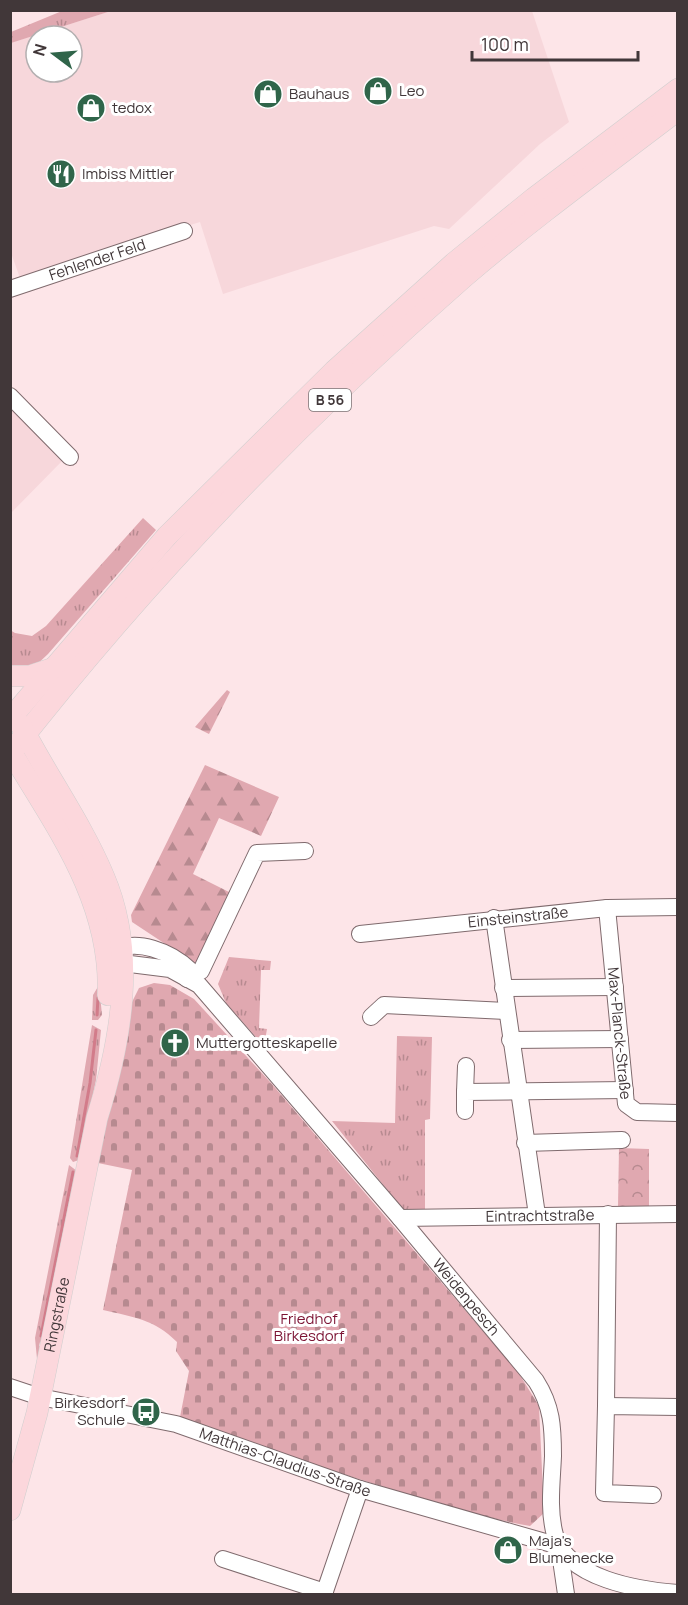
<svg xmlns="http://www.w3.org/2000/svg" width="688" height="1605" font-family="Manrope,sans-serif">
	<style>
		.built { fill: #f7d7db; fill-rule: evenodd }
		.grass { fill: url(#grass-tufts) }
		.forest { fill: url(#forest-firs) }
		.cemetery { fill: url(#cemetery-stones) }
		.park { fill: url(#park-crowns) }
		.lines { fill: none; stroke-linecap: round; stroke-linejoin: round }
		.stream { stroke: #d27c8a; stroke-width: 3 }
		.minor-casing { stroke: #7f6a6d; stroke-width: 18 }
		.major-casing { stroke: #d1cfcf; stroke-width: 22 }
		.minor { stroke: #fff; stroke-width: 16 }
		.major { stroke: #fcd7dc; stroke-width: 21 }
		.labels { text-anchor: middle; stroke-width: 6; stroke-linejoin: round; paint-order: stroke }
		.shield { fill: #fff; stroke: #7a7374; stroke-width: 1.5 }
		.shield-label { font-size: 14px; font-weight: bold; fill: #413739 }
		.poi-label { font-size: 15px; fill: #413739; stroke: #fff; text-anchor: start }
		.street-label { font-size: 15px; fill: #413739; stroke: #fff }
		.park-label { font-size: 15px; fill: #7c1434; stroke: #fff }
	</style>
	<defs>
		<pattern id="grass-tufts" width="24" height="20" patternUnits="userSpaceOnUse" patternTransform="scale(1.5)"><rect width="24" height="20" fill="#e0a8b0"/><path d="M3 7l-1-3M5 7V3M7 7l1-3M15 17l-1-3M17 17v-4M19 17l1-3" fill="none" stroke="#b78a90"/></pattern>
		<pattern id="forest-firs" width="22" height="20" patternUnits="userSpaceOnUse" patternTransform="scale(1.5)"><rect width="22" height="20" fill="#e0a8b0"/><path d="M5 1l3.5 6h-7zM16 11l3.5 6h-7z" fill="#b78a90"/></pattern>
		<pattern id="cemetery-stones" width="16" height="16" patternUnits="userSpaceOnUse" patternTransform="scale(1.5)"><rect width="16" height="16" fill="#e0a8b0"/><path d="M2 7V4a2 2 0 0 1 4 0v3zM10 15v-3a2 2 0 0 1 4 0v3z" fill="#b78a90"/></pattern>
		<pattern id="park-crowns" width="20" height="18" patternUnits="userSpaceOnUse" patternTransform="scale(1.5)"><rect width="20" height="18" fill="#e0a8b0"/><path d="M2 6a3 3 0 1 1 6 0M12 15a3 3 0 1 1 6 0" fill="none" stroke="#b78a90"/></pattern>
	</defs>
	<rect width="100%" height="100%" fill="#fde5e8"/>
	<path class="built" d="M111 11H532L569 122 540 144 449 229 434 226 223 294 200 222 20 278 10 250V43ZM36 36H72V72H36Z
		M10 408 63 460 11 513H10Z"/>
	<path class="grass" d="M62 11H111L11 43V32Z
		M143 518 156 530 48 654 31 670 11 671 10 630 15 633 32 636 46 626Z
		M229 957 271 961 270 970H261L259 1028 267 1029 264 1046 226 1003 218 984Z
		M99 985 102 1015 98 1020H92L93 995Z
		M92 1025 101 1030 96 1080 79 1160 73 1162 70 1158Z
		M397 1036 432 1037 430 1119 425 1120V1212H405L332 1121 395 1123Z
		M69 1165 77 1171 44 1343 40 1342 39 1346 43 1347 37 1359 35 1338Z"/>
	<path class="forest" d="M227 690 230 692 209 734 195 727Z
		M205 765 279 797 261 836 219 818 193 874 233 894 202 959 194 963 132 922 131 915Z"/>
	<path class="cemetery" d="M154 983 170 985 194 999 271 1083 518 1372 539 1406 544 1513 530 1526C490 1519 452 1507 414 1496 335 1473 258 1445 180 1417L189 1371 176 1351 177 1342C154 1319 133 1317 103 1310L132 1170 93 1162 130 1006 139 988Z"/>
	<path class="park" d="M619 1148 649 1149V1207L618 1206Z"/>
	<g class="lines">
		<path class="stream" d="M97 1015 98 998
			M77 1156 90 1083 96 1030
			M41 1336 73 1172"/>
		<g class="minor-casing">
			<g id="minor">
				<path id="s1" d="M10 289 184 231"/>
				<path d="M10 396 70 457"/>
				<path id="s2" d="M607 908 626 1104 637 1112 678 1113"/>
				<path d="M494 918 537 1215"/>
				<path id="s3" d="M360 934 607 908 678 907"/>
				<path d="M112 952C136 937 171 952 190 970"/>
				<path id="s4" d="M113 959 122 963 170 969 199 985 400 1218 536 1381C552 1406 553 1427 553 1456 552 1481 548 1510 555 1535 567 1579 639 1590 678 1593"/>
				<path d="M187 979 201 971 257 853 305 851"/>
				<path d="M503 988 615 987"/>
				<path d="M371 1017 384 1005 506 1011"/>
				<path d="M510 1040 620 1039"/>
				<path d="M465 1092 466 1066"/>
				<path d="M465 1111V1092L625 1090"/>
				<path d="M525 1143 622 1140"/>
				<path id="s5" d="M400 1218 678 1214"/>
				<path id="s6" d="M10 1387 40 1397 176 1424 360 1489 559 1546 566 1594"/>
				<path d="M606 1406 608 1214"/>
				<path d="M653 1495 604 1493 606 1406 678 1407"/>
				<path d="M223 1559 325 1592"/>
				<path d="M324 1594 360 1489"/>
			</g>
		</g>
		<g class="major-casing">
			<g id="major">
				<path d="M10 676H30L54 668"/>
				<path d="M10 719 167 536 334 371 454 263 534 198 678 89"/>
				<path d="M10 750C56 827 112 901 108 995"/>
				<path d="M10 754C145 581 299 421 464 277 533 218 606 165 678 110"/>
				<path id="s7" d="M10 1510 37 1413 97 1118C121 1041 137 954 104 877 82 824 47 776 21 725"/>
			</g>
		</g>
		<use href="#minor" class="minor"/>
		<use href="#major" class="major"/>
	</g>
	<defs>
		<g id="shop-disc" transform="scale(1.5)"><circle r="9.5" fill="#30654a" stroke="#fff"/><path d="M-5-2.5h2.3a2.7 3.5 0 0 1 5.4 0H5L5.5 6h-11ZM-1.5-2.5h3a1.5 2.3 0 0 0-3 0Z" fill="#fff"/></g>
		<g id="restaurant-disc" transform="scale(1.5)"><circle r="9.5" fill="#30654a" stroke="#fff"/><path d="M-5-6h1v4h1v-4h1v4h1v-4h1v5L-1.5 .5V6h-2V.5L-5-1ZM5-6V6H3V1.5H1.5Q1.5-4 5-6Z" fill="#fff"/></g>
		<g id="church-disc" transform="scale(1.5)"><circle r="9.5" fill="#30654a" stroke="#fff"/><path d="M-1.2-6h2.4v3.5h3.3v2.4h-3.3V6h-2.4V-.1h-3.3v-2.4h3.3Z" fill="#fff"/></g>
		<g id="bus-disc" transform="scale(1.5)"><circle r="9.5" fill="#30654a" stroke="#fff"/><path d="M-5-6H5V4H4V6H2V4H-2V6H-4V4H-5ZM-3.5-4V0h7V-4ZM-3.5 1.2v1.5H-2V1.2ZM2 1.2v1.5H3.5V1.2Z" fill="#fff"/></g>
	</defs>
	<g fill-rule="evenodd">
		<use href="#shop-disc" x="378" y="91"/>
		<use href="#shop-disc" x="268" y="94"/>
		<use href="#shop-disc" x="91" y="108"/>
		<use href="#restaurant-disc" x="61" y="174"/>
		<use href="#church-disc" x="175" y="1043"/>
		<use href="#bus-disc" x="146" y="1412"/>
		<use href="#shop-disc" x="508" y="1550"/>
	</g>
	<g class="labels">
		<rect class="shield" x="309" y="389" width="42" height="22" rx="4.5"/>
		<g class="shield-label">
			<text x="330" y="405">B 56</text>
		</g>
		<g class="poi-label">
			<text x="399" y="96">Leo</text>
			<text x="289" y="99">Bauhaus</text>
			<text x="112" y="113">tedox</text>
			<text x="82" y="179">Imbiss Mittler</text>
			<text x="196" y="1048">Muttergotteskapelle</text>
			<text x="125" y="1408" text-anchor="end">Birkesdorf<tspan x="125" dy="17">Schule</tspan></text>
			<text x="529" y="1546">Maja's<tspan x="529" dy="17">Blumenecke</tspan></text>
		</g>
		<g class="street-label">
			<text dy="5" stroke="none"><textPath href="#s1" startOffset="92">Fehlender Feld</textPath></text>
			<text dy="5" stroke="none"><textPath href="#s3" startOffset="159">Einsteinstraße</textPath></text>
			<text dy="5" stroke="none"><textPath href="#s2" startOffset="126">Max-Planck-Straße</textPath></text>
			<text dy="5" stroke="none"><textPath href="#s5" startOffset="140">Eintrachtstraße</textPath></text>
			<text dy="5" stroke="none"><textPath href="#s4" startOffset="502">Weidenpesch</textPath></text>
			<text dy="5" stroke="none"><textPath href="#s7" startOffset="201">Ringstraße</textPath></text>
			<text dy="5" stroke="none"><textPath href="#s6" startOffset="286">Matthias-Claudius-Straße</textPath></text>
		</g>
		<g class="park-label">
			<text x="309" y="1324">Friedhof<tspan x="309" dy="17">Birkesdorf</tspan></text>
		</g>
	</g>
	<rect width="688" height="1605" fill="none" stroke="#413739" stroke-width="24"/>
	<g transform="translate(54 54) rotate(286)"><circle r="28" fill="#ffffff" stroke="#b3afb0" stroke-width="1.5"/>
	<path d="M0-4.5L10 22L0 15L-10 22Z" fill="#30654a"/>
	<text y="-9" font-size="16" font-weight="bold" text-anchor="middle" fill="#413739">N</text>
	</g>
	<path d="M472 51v9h166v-9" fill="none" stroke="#413739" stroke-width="3"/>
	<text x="481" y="51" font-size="18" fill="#413739" stroke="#ffffff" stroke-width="4.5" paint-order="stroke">100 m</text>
</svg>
